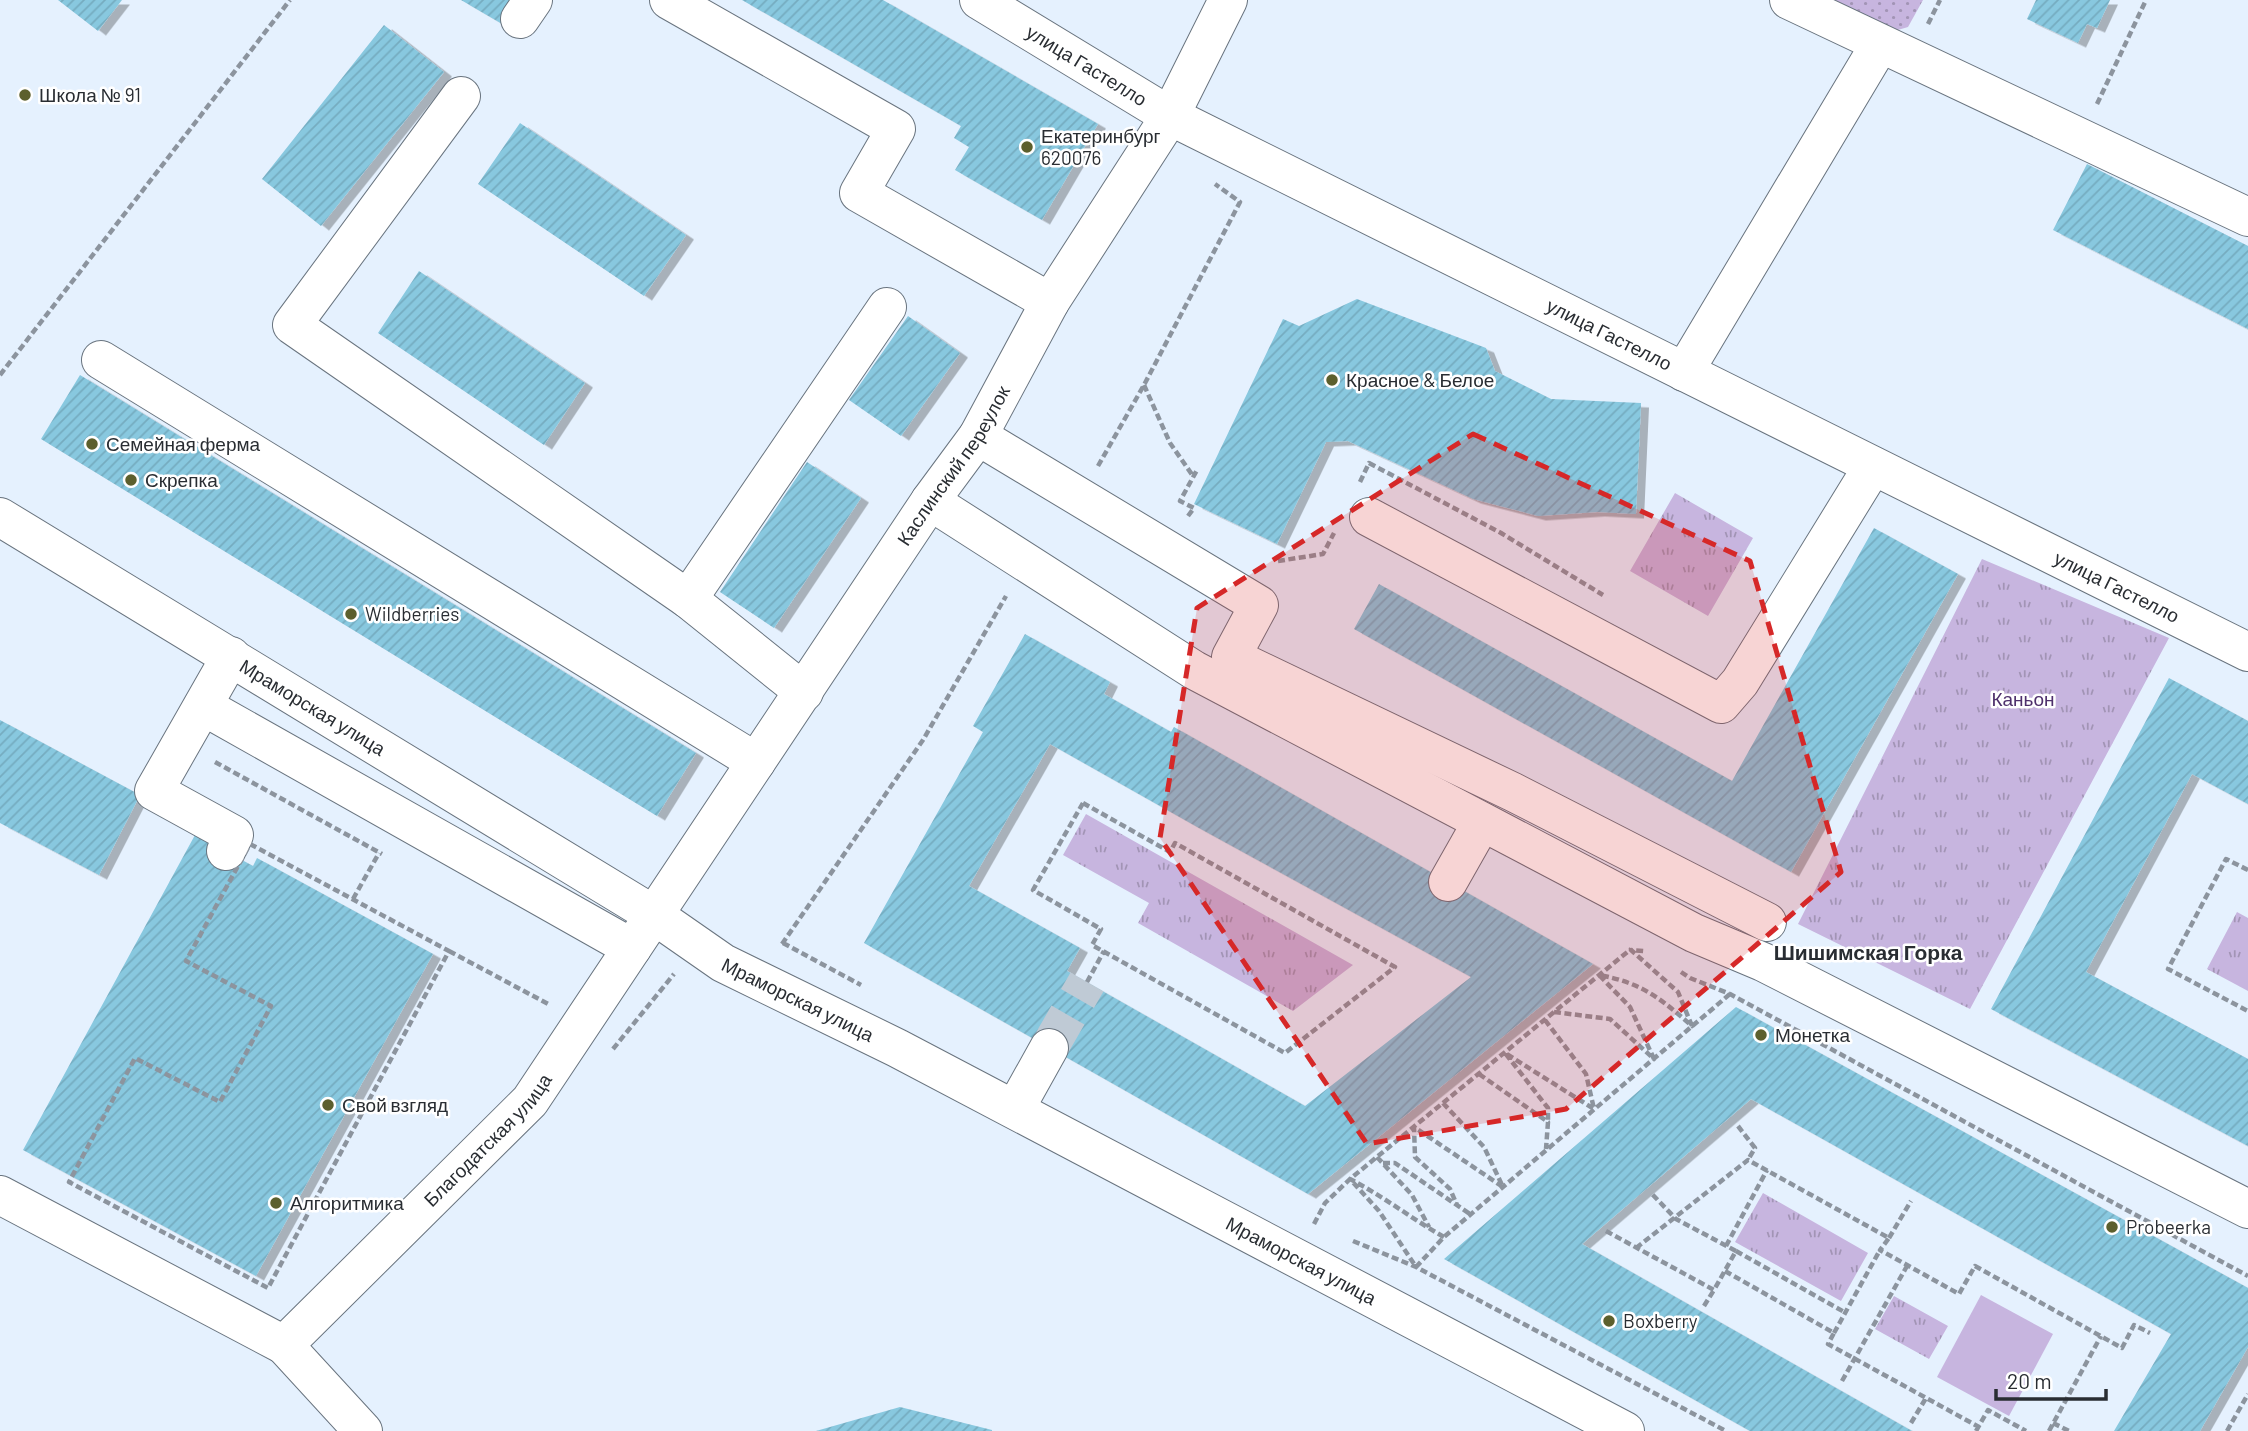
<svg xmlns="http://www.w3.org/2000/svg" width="2248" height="1431" font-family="Barlow,sans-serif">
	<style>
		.grass { fill: url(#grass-dots) }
		.park { fill: url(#park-tufts) }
		.pitch { fill: #c7b5df }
		.building { fill: url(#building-hatch); fill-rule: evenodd; filter: url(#shadow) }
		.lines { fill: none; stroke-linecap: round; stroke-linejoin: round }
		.minor-tunnel { stroke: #bfcad5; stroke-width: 38; stroke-dasharray: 38 19; stroke-linecap: butt }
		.minor-casing { stroke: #69747f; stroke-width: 40 }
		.path { stroke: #8c949e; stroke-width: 4.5; stroke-dasharray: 7 3.5; stroke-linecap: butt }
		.minor { stroke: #fff; stroke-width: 38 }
		.marked { fill: #d62828; fill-opacity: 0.2; stroke: #d62828; stroke-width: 5; stroke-dasharray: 14 9; stroke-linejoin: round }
		.poi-dot { fill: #5c5f2d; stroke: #fff; stroke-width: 2.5 }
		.labels { text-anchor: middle; stroke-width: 5; stroke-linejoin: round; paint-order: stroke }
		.street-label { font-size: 19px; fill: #292d32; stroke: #fff }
		.poi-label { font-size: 19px; fill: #292d32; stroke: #fff; text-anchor: start }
		.park-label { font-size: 19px; fill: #4e306c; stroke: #fff }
		.neighbourhood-label { font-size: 21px; font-weight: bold; fill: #292d32; stroke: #fff }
	</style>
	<defs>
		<pattern id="grass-dots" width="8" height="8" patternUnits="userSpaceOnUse" patternTransform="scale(1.75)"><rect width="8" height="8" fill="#c7b5df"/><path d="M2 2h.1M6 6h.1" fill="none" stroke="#a294b5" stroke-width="1.8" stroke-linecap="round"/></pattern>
		<pattern id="park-tufts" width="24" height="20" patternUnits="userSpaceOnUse" patternTransform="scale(1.75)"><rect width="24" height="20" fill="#c7b5df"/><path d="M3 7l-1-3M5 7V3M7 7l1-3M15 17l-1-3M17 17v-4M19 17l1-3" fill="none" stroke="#a294b5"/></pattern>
		<pattern id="building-hatch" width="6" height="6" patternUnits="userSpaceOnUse" patternTransform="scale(1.75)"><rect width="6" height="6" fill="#88c8df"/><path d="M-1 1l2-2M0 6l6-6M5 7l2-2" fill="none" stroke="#75acc0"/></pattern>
		<filter id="shadow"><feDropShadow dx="8" dy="4.5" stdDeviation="0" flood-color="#0004"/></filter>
	</defs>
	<rect width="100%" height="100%" fill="#e5f1fe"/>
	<path class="grass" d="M1827 0H1923L1908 27 1891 32Z"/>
	<path class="park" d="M1675 493 1753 538 1708 616 1630 571Z
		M1982 559 2169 638 1970 1009 1798 924Z
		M1086 814 1353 965 1293 1011 1138 923 1149 903 1063 855Z
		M2237 912 2248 918V991L2207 969Z
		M1763 1193 1868 1253 1841 1301 1735 1242Z
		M1894 1296 1948 1326 1929 1359 1875 1329Z"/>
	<path class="pitch" d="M1981 1295 2053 1334 2009 1416 1937 1377Z"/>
	<path class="building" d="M58 0H122L98 31Z
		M461 0H525L509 28Z
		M742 0H883L1098 124 1042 220 955 170 969 147 954 138 961 126Z
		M2036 0H2110L2097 28 2087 24 2078 43 2027 19Z
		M384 25 444 72 321 226 262 179Z
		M520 123 686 235 644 296 478 184Z
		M2087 164 2248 246V329L2053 230Z
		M419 271 585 383 544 445 378 333Z
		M1357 299 1486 348 1495 371 1551 399 1641 403 1636 514 1597 512 1538 516 1473 499 1348 441 1326 442 1277 544 1194 504 1283 319 1299 326Z
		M908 316 960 353 901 436 849 400Z
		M80 375 696 753 657 816 41 439Z
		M807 462 861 498 774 628 720 592Z
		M1874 528 1958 574 1791 872 1354 629 1379 584 1732 781Z
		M1025 634 1110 682 1104 694 1171 732 1174 727 1593 964 1308 1194 864 943 983 732 973 726ZM1050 744 1199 828 1471 977 1305 1106 1067 971 1080 948 969 886Z
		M2169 678 2248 721V804L2192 774 2086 972 2248 1059V1146L1991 1009Z
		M0 720 140 795 99 875 0 823Z
		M195 835 253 866 257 858 433 954 256 1276 23 1150Z
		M1736 1007 2248 1288V1347L2200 1431H2114L2171 1334 1751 1099 1582 1244 1912 1431H1750L1444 1259Z
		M900 1407 992 1430V1431H816Z"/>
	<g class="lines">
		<path class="minor-tunnel" d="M1049 1048 1087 982"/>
		<g class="minor-casing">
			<g id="minor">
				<path d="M669 0 896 129 859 193 1050 302"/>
				<path id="s1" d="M979 0 1170 116 2248 652"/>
				<path d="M1789 0 2248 217"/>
				<path d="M520 19 533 0"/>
				<path d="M461 96 292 325 688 599 804 692"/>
				<path d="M101 360 756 762"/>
				<path d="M1684 372 1880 44"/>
				<path d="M978 436 1259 605 1231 657 1513 792 1767 922"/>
				<path d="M930 501 1194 670 1694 933 1763 962 2248 1209"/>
				<path id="s2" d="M0 517 654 915 723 963 897 1048 1625 1431"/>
				<path d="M1369 517 1721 704 1740 682 1873 466"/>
				<path d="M688 599 887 307"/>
				<path d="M203 706 632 948"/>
				<path d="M226 851 234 835 154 791 231 656"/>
				<path d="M1448 882 1482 822"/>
				<path d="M1015 1109 1049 1048"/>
				<path d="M0 1195 284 1345"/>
				<path id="s3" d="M363 1431 284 1345 530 1101 930 501 978 436 1050 302 1170 116 1228 0"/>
			</g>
		</g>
		<path class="path" d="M1928 24 1940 0
			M2097 104 2146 0
			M0 375 290 0
			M1144 385 1170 443 1193 476
			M1098 466 1144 385 1240 202 1215 184
			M1360 482 1369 463 1501 533 1603 595
			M1188 516 1194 508 1180 501 1197 470
			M1278 561 1323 554 1334 533
			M215 762 382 854
			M1083 803 1170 852 1175 843 1395 967 1285 1053 1092 945 1101 929 1033 890Z
			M250 844 449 951 268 1288 69 1182 135 1058 220 1102 271 1006 186 961Z
			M2248 870 2226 859 2168 969 2248 1011
			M353 899 379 853
			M783 943 861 985
			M782 944 923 740 1006 596
			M449 951 550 1005
			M1681 972 1690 978 1730 994 2248 1276
			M1087 982 1104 951
			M1554 1012 1610 1019 1654 1059 1630 1007 1599 975C1642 983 1660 998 1692 1026L1678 992 1631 950 1644 951
			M1545 1020 1586 1074 1594 1109 1505 1053 1548 1108V1122
			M613 1049 674 974
			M1479 1074 1548 1122 1546 1149
			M1443 1103 1484 1147 1503 1187 1414 1127 1415 1157 1450 1189 1457 1205
			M1738 1126 1755 1148 1748 1160
			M1377 1157 1412 1195 1429 1227
			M1383 1163H1395L1470 1214
			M1314 1224 1325 1203 1350 1179 1631 949
			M1606 1231 1714 1290 1736 1251 1676 1219 1652 1194
			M1444 1237C1412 1219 1383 1196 1350 1179L1379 1211 1416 1267 1444 1237 1730 994
			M1889 1238 1911 1201
			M1353 1241 1416 1267 1726 1431
			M1726 1246 1767 1170
			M1636 1248 1748 1160 1889 1238 1880 1250 1959 1294 1975 1266 2122 1348 2134 1325 2150 1333
			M1736 1251 1846 1313
			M1725 1271 1834 1333 1828 1344 1979 1427
			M1704 1306 1714 1290
			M1834 1333 1880 1250
			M1842 1381 1907 1266
			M1911 1423 1926 1398
			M2053 1423 2069 1431
			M1976 1431 1988 1410 2026 1431
			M2049 1431 2101 1336
			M2227 1431 2248 1394"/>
		<use href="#minor" class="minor"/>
	</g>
	<path class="marked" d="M1473 434 1750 561 1841 872 1566 1109 1367 1144 1160 838 1197 608Z"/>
	<g class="poi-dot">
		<circle cx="25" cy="95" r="7"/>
		<circle cx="1027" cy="147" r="7"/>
		<circle cx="1332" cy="380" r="7"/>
		<circle cx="92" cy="444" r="7"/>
		<circle cx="131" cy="480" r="7"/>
		<circle cx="351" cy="614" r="7"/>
		<circle cx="1761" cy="1035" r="7"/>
		<circle cx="328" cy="1105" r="7"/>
		<circle cx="276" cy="1203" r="7"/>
		<circle cx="2112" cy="1227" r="7"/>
		<circle cx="1609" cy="1321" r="7"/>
	</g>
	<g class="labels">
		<g class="street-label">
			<text dy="7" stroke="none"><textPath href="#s1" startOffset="126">улица Гастелло</textPath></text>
			<text dy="7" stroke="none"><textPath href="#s1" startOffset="714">улица Гастелло</textPath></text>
			<text dy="7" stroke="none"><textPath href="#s3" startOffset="1227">Каслинский переулок</textPath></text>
			<text dy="7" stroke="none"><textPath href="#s1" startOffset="1281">улица Гастелло</textPath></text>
			<text dy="7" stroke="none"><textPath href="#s2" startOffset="366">Мраморская улица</textPath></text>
			<text dy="7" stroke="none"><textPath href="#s2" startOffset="933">Мраморская улица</textPath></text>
			<text dy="7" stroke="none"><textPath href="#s3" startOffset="406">Благодатская улица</textPath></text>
			<text dy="7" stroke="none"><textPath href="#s2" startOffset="1500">Мраморская улица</textPath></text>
		</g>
		<g class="poi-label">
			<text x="39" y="102">Школа № 91</text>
			<text x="1041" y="143">Екатеринбург<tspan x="1041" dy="22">620076</tspan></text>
			<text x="1346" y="387">Красное &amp; Белое</text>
			<text x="106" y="451">Семейная ферма</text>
			<text x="145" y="487">Скрепка</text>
			<text x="365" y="621">Wildberries</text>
			<text x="1775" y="1042">Монетка</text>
			<text x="342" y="1112">Свой взгляд</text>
			<text x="290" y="1210">Алгоритмика</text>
			<text x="2126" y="1234">Probeerka</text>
			<text x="1623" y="1328">Boxberry</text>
		</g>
		<g class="park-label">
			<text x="2023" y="706">Каньон</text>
		</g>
		<g class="neighbourhood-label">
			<text x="1868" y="960">Шишимская Горка</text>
		</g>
	</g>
	<path d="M1996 1389v10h110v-10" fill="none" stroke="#292d32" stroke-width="3.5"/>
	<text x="2007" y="1389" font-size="21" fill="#292d32" stroke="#ffffff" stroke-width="5" paint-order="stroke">20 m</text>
</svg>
